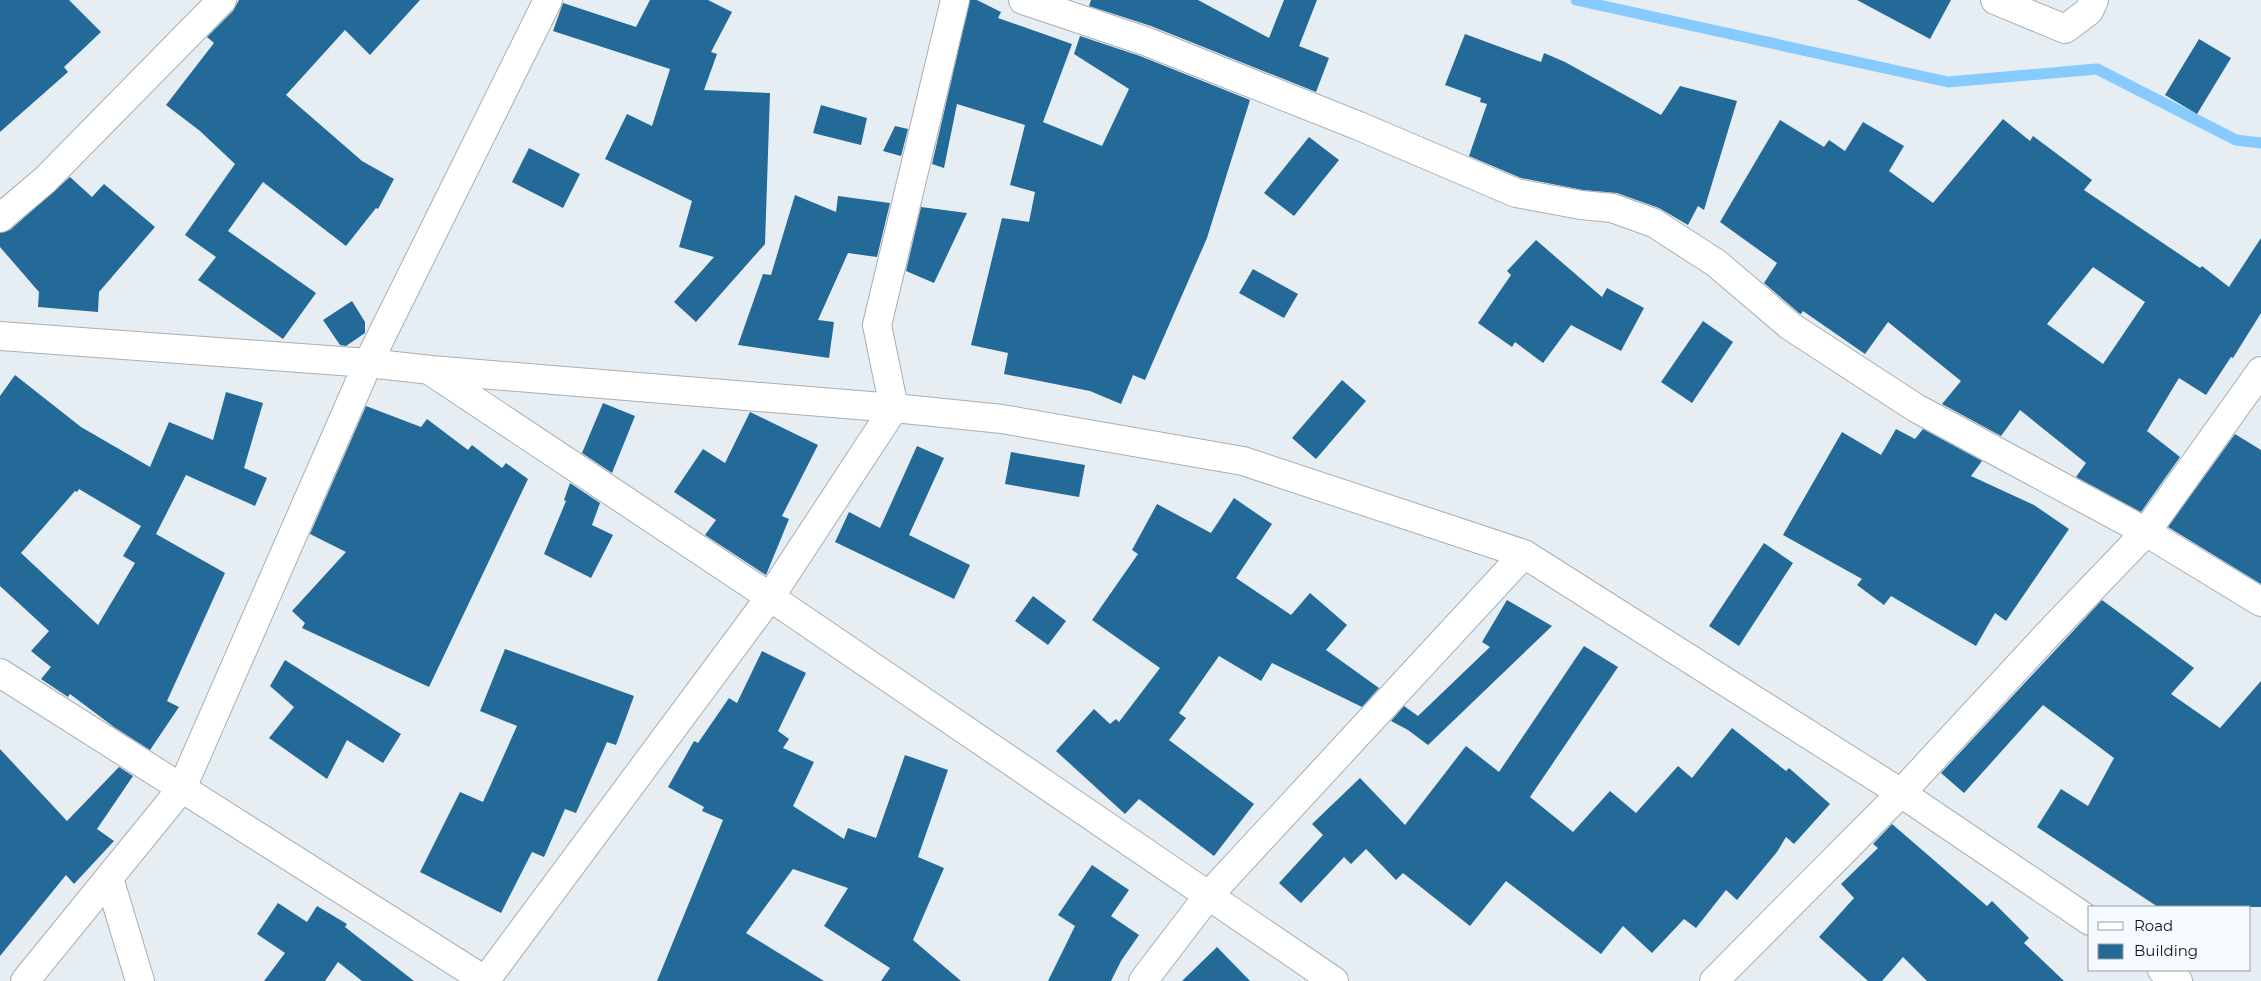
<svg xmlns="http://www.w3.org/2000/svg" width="2261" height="981" font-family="Montserrat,sans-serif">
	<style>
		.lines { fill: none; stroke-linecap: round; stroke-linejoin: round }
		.stream { stroke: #86cafe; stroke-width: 11 }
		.building { fill: #246a98; fill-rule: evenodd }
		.minor-casing { stroke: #a8afb4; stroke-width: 30 }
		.minor { stroke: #fff; stroke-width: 28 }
	</style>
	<rect width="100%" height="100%" fill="#e6edf3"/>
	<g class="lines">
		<path class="stream" d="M1576 0 1948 82 2097 69 2236 140 2261 143"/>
	</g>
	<path class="building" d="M0 0H69L101 32 64 67 68 72 0 132Z
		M239 0H420L370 55 345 30 286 95 362 161 394 179 378 209 376 208 346 246 263 182 228 231 316 293 283 339 198 280 216 257 185 235 235 164 200 131 166 105 214 43 207 37 233 11Z
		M650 0H708L732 12 711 52 717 54 704 90 770 93 765 244 696 322 674 302 714 257 679 247 692 201 605 159 627 114 652 126 670 69 553 31 563 3 636 27Z
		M970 0H977L1001 12 998 18 1072 44 1043 122 1102 146 1129 89 1074 54 1080 36 1140 56 1250 100 1207 238 1145 380 1133 375 1121 404 1090 391 1004 374 1008 353 971 345 1002 218 1029 222 1035 192 1010 185 1025 125 957 104 944 168 932 164Z
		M1091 0H1198L1269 38 1284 0H1317L1299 46 1329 58 1316 92 1151 26 1089 6Z
		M1857 0H1951L1930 39Z
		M1465 34 1541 62 1544 53 1565 62 1661 115 1680 86 1737 101 1704 210 1698 206 1688 225 1659 208 1617 193 1583 190 1521 178 1469 156 1487 104 1480 102 1481 98 1445 85Z
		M2199 39 2231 58 2197 114 2165 95Z
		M821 105 867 118 861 145 813 133Z
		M2003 119 2030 141 2033 136 2092 180 2084 190 2200 268 2202 266 2229 287 2261 238V313L2233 358 2231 357 2206 395 2179 378 2147 431 2180 457 2141 512 2076 477 2086 463 2020 410 2001 436 1942 404 1961 381 1888 322 1865 354 1803 311 1801 314 1799 313 1764 283 1777 263 1720 222 1780 120 1824 147 1829 140 1845 151 1863 122 1904 146 1889 171 1933 203ZM2093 267 2145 302 2103 364 2047 324Z
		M895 126 908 129 901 156 883 151Z
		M1309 137 1339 160 1294 216 1264 193Z
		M529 148 580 174 563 208 512 182Z
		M70 177 92 197 104 184 155 227 99 292 98 312 38 307 39 292 0 247V233L10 230Z
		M795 195 836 212 838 196 890 203 877 257 848 253 818 320 834 322 829 358 738 345 763 274 771 275Z
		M921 207 967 213 934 283 906 271Z
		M1536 240 1602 297 1607 288 1644 308 1621 351 1571 325 1543 363 1515 342 1512 347 1478 323 1511 275 1507 271Z
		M1253 269 1298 294 1284 318 1239 293Z
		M352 301 365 322V333L346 346 340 345 323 320Z
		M1703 321 1733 342 1692 403 1661 382Z
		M15 375 81 427 150 467 169 422 213 440 226 392 263 403 244 468 267 478 255 506 186 475 156 534 225 573 167 701 179 707 150 750 114 727 70 694 68 697 41 679 51 667 31 651 49 631 0 586V396ZM79 489 141 526 123 556 135 563 98 625 21 553 75 491 77 492Z
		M1342 380 1366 401 1316 459 1292 438Z
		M603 403 635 416 612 473 582 453Z
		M366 406 421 427 427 419 468 450 472 445 502 468 506 463 528 479 429 687 302 628 305 623 292 611 346 552 310 534Z
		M750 412 818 445 782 516 789 519 766 575 705 535 716 520 674 492 703 449 725 463Z
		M1896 429 1915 439 1923 429 1982 461 1971 476 2034 505 2069 529 2006 621 1995 613 1976 646 1891 596 1884 605 1857 585 1862 579 1783 535 1842 432 1881 455Z
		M2235 434 2261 450V584L2168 527Z
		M917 446 944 458 909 535 970 565 954 599 835 542 849 512 880 528Z
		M1011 452 1085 465 1079 497 1005 484Z
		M570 483 600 503 592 525 613 535 591 578 544 554 566 501 564 500Z
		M1234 498 1272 524 1236 578 1291 615 1310 593 1347 625 1326 650 1379 688 1362 707 1272 663 1261 681 1219 656 1179 713 1186 718 1169 740 1254 804 1214 856 1139 799 1125 814 1056 751 1094 709 1110 724 1116 719 1119 722 1160 668 1092 620 1138 554 1132 550 1157 504 1211 533Z
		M1764 543 1793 563 1739 646 1709 626Z
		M1033 596 1066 621 1048 645 1015 621Z
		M1507 600 1552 626 1428 745 1408 730 1391 721 1404 706 1418 716 1490 647 1482 642Z
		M2102 600 2194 668 2171 694 2220 728 2261 681V907H2158L2037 827 2061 789 2088 806 2114 758 2043 705 1964 793 1941 773Z
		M1584 646 1618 667 1530 797 1573 832 1610 791 1636 813 1678 766 1692 778 1732 728 1786 771 1789 768 1830 804 1794 844 1786 837 1777 852 1737 900 1726 890 1696 928 1684 919 1652 953 1623 926 1601 954 1506 881 1470 926 1403 873 1396 880 1366 849 1351 864 1344 857 1301 903 1279 883 1323 835 1312 824 1360 778 1405 825 1466 746 1499 772Z
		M505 649 634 696 616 745 607 742 576 813 565 809 544 857 532 852 501 913 420 872 460 792 483 802 517 726 480 711Z
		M762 651 806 673 778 731 789 739 783 748 814 762 793 806 844 839 848 828 876 838 905 755 948 770 918 857 944 868 913 940 961 981H881L890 968 824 926 848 888 793 869 746 933 824 981H657L723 820 702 811 704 807 668 787 694 741 698 743 729 698 737 703Z
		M285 660 401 734 383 763 347 740 327 779 269 738 294 707 270 686Z
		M0 749 67 821 119 767 133 776 97 829 114 841 74 884 66 875 0 956Z
		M1892 824 1987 906 1992 901 2029 938 2024 943 2064 981H1927L1903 957 1882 981H1868L1819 937 1854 898 1841 884 1878 848 1873 844Z
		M1092 865 1129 890 1111 916 1139 935 1121 961 1111 981H1048L1075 926 1058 915Z
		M278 903 307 922 317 906 347 924 345 927 414 981H362L338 962 325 981H264L285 953 257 934Z
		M1217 947 1250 981H1182Z"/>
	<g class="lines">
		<g class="minor-casing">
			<path id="minor" d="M1023 0 1145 41 1359 126 1516 193 1581 205 1612 208 1654 223 1716 263 1790 326 1916 408 2146 532 2261 371
				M1995 0 2065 29 2089 11 2094 0
				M0 218 45 180 222 0
				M0 336 368 363 431 370 894 408 1002 419 1243 461 1524 554 1901 793 2090 921
				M432 372 770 597 1334 981
				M0 673 486 981
				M109 878 140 981
				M2162 970 2178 981
				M25 981 182 788 368 363 548 0
				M485 981 770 597 894 408 877 325 955 0
				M1143 981 1208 896 1524 554
				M1714 981 1901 793 2050 632 2146 532 2261 602"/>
		</g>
		<use href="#minor" class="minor"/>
	</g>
	<rect x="2088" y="906" width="162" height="65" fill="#f4faff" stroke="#9a9ea2"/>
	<rect x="2098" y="922" width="25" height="8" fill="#ffffff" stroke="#9a9ea2"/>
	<text x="2134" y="931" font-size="15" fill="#131517">Road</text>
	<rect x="2098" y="944" width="25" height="15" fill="#246a98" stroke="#9a9ea2"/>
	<text x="2134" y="956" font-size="15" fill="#131517">Building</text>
</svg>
